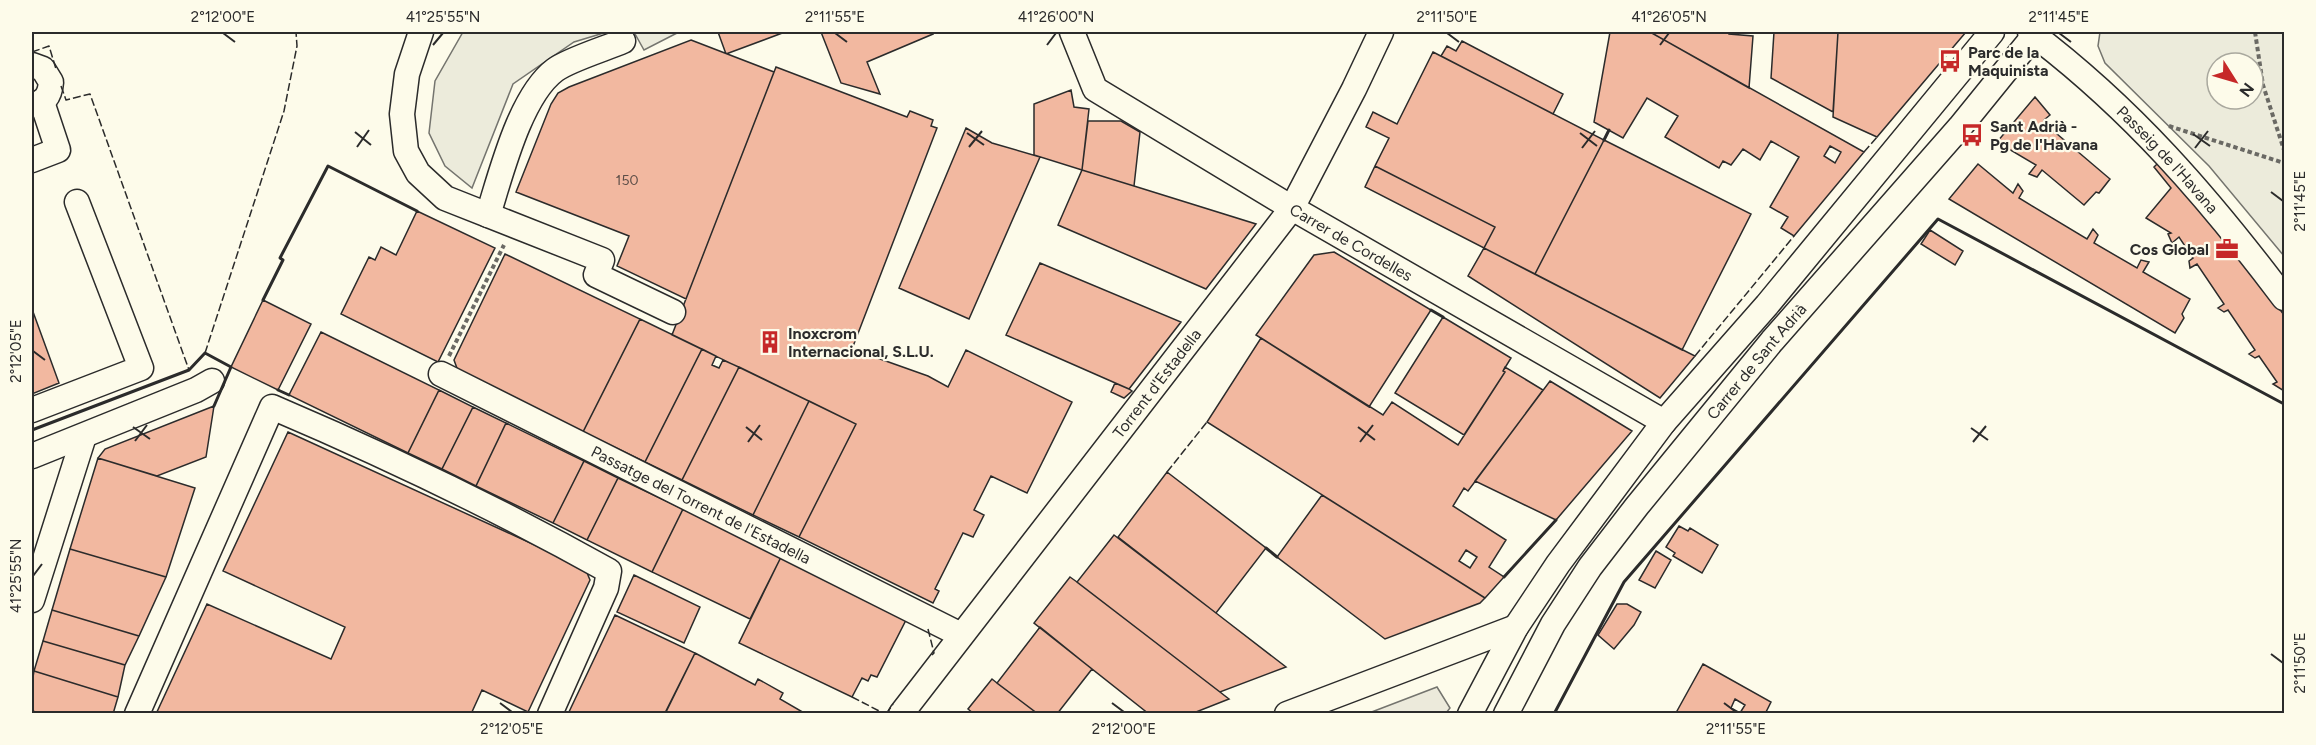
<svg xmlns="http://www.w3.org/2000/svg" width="2316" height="745" font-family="Figtree,sans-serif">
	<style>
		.green { fill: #ecebdb; stroke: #74746e; stroke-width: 1.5; fill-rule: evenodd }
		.parking { fill: #eceadb; stroke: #74746e; stroke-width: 1.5 }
		.building { fill: #f2b8a0; stroke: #2b2b2b; stroke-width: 1.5; fill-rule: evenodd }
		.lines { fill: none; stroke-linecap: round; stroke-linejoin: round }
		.minor-casing { stroke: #2b2b2b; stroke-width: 27 }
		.path { stroke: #6a6964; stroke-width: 4; stroke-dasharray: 4.5 3; stroke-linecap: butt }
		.minor { stroke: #fdfbea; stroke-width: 24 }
		.fence { stroke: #2b2b2b; stroke-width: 1.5; stroke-dasharray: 8 3; stroke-linecap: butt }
		.wall { stroke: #2b2b2b; stroke-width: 3 }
		.ticks { fill: none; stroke: #2b2b2b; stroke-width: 2 }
		.labels { text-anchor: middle; stroke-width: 4.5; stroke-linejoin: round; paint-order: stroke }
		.number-label { font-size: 14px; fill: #5d4e48 }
		.poi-label { font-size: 16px; font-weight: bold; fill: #2b2b2b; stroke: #fdfbea; text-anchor: start }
		.street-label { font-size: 16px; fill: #2b2b2b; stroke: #fdfbea }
		.neatline { fill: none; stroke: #2b2b2b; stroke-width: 2 }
		.ticks-label { font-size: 15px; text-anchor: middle; fill: #2b2b2b }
	</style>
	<rect width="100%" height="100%" fill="#fdfbea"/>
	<path class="green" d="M463 32H607L574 42 513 84 472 188 445 166 429 133 435 81Z
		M634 32H679L644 50Z
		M2100 32H2284V256L2209 166 2105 63 2098 46ZM2217 63H2253V99H2217Z"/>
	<path class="parking" d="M1437 687 1450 708 1446 713H1369Z"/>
	<path class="building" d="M718 32H785L726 54Z
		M821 32H932L933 34 867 62 880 94 841 83Z
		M1610 32H1650L1864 152 1794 236 1781 228 1788 217 1770 207 1799 157 1771 141 1760 160 1743 149 1731 165 1723 161 1719 168 1665 137 1678 116 1647 98 1623 138 1594 122ZM1830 146 1841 152 1835 163 1824 156Z
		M1650 32H1729V34L1753 36 1749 88Z
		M1774 32H1838L1833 112 1771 78Z
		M1838 32H1966L1877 137 1833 117Z
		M691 40 774 72 686 299 617 266 629 236 516 192 551 104 558 93 569 87Z
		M1462 41 1563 94 1553 114 1441 56 1447 46 1456 51Z
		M1433 52 1604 140 1535 274 1484 248 1495 227 1375 166 1389 138 1366 127 1373 112 1397 124Z
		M776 67 907 117 910 111 933 120 931 126 937 128 852 349 928 376 948 387 966 350 1072 402 1027 493 991 476 974 510 984 515 973 537 963 533 935 589 939 591 933 603 799 537 856 424 672 335Z
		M1071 90 1074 107 1089 109 1082 170 1034 155V104Z
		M2035 97 2050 115 2044 120 2050 128 2110 179 2099 193 2096 192 2084 205 2042 170 2037 177 2029 174 2036 165 1997 142Z
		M1088 121H1121L1140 132 1134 186 1082 170Z
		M966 128 992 143 1040 157 969 319 899 288Z
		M1604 140 1751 214 1682 350 1535 274Z
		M2159 162 2231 243 2284 315V391L2273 384 2277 382 2259 356 2255 358 2249 354 2255 350 2228 310 2224 312 2218 308 2224 304 2197 264 2190 268 2189 261 2193 258 2179 237 2172 243 2168 234 2171 233 2146 218 2171 188 2154 167Z
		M1978 164 2013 193 2018 184 2023 191 2019 198 2087 239 2093 229 2098 235 2094 243 2137 268 2141 260 2149 262 2143 272 2190 299 2182 314 2184 318 2175 333 1949 199Z
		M1375 166 1495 227 1484 248 1365 187Z
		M1082 170 1134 186 1256 224 1206 289 1058 225Z
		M417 211 495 248 438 362 341 314 369 257 375 260 381 247 396 255Z
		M1930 230 1963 251 1955 265 1921 244Z
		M1484 248 1671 344 1695 356 1660 398 1468 276Z
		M1334 252 1431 310 1369 407 1256 335 1314 255Z
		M505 254 640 319 583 432 458 371 454 360Z
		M1040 263 1181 322 1129 389 1006 335Z
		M263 300 311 324 278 390 231 367Z
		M32 309 59 383 32 394Z
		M1443 317 1511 358 1503 371 1505 372 1464 435 1395 393Z
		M640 319 702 349 645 462 583 432Z
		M321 332 439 390 408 453 289 395Z
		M1261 338 1383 415 1392 402 1458 445 1505 372 1503 371 1505 367 1543 390 1468 491 1464 488 1453 506 1506 540 1489 567 1504 577 1485 598 1207 422ZM1466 550 1477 557 1470 568 1459 561Z
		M702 349 716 356 712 365 719 368 723 360 739 367 682 480 645 462Z
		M739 367 809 401 753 515 682 480Z
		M1550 381 1632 431 1556 520 1475 481Z
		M1115 383 1129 389 1132 391 1124 398 1111 392Z
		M439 390 473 407 442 469 408 453Z
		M809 401 856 424 799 537 753 515Z
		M214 406 206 457 157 476 98 458 105 449Z
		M473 407 506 423 476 486 442 469Z
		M506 423 584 461 553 523 476 486Z
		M288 432 585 568 590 580 528 712 482 690 471 714H156L207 604 331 659 345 627 223 571Z
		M98 458 195 488 166 577 70 549Z
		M584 461 618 478 587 540 553 523Z
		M1167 472 1266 548 1216 613 1118 537Z
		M618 478 683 509 652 572 587 540Z
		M1322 495 1485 598 1480 603 1385 639 1277 557Z
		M683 509 781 557 750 619 652 572Z
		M1679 526 1688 531 1690 528 1718 545 1702 573 1673 556 1675 553 1666 547Z
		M1114 535 1216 613 1286 667 1220 692 1077 582Z
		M70 549 166 577 139 636 52 610Z
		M1656 551 1671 560 1655 588 1639 580Z
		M781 557 907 618 877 677 871 675 868 681 862 678 852 697 739 643Z
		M634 575 700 607 684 643 617 612Z
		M1070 577 1077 582 1229 699 1191 714H1149L1034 623Z
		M1617 604H1627L1641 612 1634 625 1614 649 1598 635Z
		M52 610 139 636 125 665 43 641Z
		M615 615 695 653 665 714H568Z
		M1040 627 1092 669 1057 714H1038L997 683Z
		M43 641 125 665 118 697 34 671Z
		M695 653 755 685 758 679 783 693 780 699 806 714H671L666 711Z
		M1703 664 1771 702 1765 714H1681L1677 711ZM1735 699 1745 705 1740 713 1731 708Z
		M34 671 118 697 113 714H36L32 709V683Z
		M992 679 997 683 1038 714H974L968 709Z"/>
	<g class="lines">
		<g class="minor-casing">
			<g id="minor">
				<path d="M421 32 407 74 402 114 406 151 418 173 445 198 602 260 596 275 673 312"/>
				<path id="s1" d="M1072 32 1095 89 1292 208 1664 422"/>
				<path id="s2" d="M2030 32C2131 108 2208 197 2284 298"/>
				<path d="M32 65 43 69 51 82C50 95 45 103 32 105"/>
				<path d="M32 160 58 150 42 102"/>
				<path d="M488 215C501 174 520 96 555 70 568 60 607 48 623 41"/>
				<path id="s3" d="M441 374 961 635"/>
				<path d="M32 410 141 368 77 202"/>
				<path d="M32 456 196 390 212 381"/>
				<path d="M32 600 84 436"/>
				<path d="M137 714 272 407C387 456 500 510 609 571L606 588 550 714"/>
				<path id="s4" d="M901 714 1292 208 1354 89 1381 32"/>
				<path d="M1287 714 1516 627"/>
				<path d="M1470 714 1516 627 1558 564 1664 422 1767 305 1992 32"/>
				<path id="s5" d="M1506 714 1553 624 1590 567 1637 506 1772 341 1960 127 2037 32"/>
			</g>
		</g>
		<path class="path" d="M2255 32 2263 85 2284 150
			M2169 126 2284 163
			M449 356 504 245"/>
		<use href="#minor" class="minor"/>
		<path class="fence" d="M32 52 49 46 56 69
			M61 86 66 100 90 94 189 370
			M1864 152 1877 137
			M205 353 284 111 297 46 296 32
			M1695 356 1794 236
			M1167 472 1207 422
			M928 629 934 653 932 655
			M852 697 885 714
			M886 714 893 704"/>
		<path class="wall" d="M1604 140 1609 130
			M263 300 283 260 280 258 328 166 417 211
			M1431 310 1443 317
			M278 390 289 395
			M32 430 189 370 205 353 231 367 214 406
			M1266 548 1277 557
			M1504 577 1556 520
			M1554 714 1624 582 1938 219 2284 404"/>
	</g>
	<path class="ticks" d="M223 33 235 42M835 33 847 42M1447 33 1459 42M2059 33 2071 42M433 45 443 33M1047 45 1056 33M1660 45 1669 33M355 132 371 145M967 133 984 145M1580 133 1597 146M2193 134 2210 146M357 147 369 130M969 147 982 131M1582 148 1595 131M2195 148 2208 131M2271 192 2283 201M33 351 45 360M133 427 150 439M746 427 762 440M1358 427 1375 440M1971 428 1988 440M135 441 147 425M748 442 760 425M1360 442 1373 425M1973 442 1986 426M33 576 42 564M2271 654 2283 663M500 703 512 712M1112 703 1124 712M1724 703 1736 712"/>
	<defs>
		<g id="bus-bare" transform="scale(1.8)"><path d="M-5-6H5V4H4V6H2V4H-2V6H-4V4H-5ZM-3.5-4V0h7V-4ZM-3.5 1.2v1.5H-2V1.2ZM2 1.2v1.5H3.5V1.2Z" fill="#c62828" stroke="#fdfbea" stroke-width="2.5" paint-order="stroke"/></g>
		<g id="office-bare" transform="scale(1.8)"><path d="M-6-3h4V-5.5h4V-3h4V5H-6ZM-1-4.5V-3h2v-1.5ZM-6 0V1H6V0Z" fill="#c62828" stroke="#fdfbea" stroke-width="2.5" paint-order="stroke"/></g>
		<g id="building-bare" transform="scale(1.8)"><path d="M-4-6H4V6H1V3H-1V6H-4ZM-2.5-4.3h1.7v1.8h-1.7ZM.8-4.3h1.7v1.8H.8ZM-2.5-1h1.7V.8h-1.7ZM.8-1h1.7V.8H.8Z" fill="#c62828" stroke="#fdfbea" stroke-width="2.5" paint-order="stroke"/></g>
	</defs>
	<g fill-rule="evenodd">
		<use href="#bus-bare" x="1950" y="61"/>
		<use href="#bus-bare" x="1972" y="135"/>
		<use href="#office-bare" x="2227" y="249"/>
		<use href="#building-bare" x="770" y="342"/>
	</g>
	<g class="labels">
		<g class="number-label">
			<text x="627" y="185">150</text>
		</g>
		<g class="poi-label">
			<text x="1968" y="58">Parc de la<tspan x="1968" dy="18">Maquinista</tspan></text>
			<text x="1990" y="132">Sant Adrià -<tspan x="1990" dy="18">Pg de l'Havana</tspan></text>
			<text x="2209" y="255" text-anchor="end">Cos Global</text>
			<text x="788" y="339">Inoxcrom<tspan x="788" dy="18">Internacional, S.L.U.</tspan></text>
		</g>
		<g class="street-label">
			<text dy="6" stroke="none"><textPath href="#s2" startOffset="188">Passeig de l'Havana</textPath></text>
			<text dy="6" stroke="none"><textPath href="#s1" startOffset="360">Carrer de Cordelles</textPath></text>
			<text dy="6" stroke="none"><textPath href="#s5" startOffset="434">Carrer de Sant Adrià</textPath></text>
			<text dy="6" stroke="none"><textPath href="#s4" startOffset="418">Torrent d'Estadella</textPath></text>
			<text dy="6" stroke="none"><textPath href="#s3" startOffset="291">Passatge del Torrent de l'Estadella</textPath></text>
		</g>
	</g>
	<rect width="2316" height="745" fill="none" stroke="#fdfbea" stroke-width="66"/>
	<g transform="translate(2235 81) rotate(127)"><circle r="28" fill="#fdfbea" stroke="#a9a89e" stroke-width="1.5"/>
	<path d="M0-4.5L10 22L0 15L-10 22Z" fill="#c62828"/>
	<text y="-9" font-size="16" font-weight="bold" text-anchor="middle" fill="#2b2b2b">N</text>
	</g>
	<rect x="33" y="33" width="2250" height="679" class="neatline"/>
	<g class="ticks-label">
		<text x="223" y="22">2°12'00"E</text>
		<text x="443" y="22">41°25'55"N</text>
		<text x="835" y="22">2°11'55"E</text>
		<text x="1056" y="22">41°26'00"N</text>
		<text x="1447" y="22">2°11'50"E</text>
		<text x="1669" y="22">41°26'05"N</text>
		<text x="2059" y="22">2°11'45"E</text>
		<text transform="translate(2300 201) rotate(-90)" y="5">2°11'45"E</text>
		<text transform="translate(16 351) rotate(-90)" y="5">2°12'05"E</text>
		<text transform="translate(16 576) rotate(-90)" y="5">41°25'55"N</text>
		<text transform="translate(2300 663) rotate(-90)" y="5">2°11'50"E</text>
		<text x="512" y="734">2°12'05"E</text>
		<text x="1124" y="734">2°12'00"E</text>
		<text x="1736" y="734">2°11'55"E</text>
	</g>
</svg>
